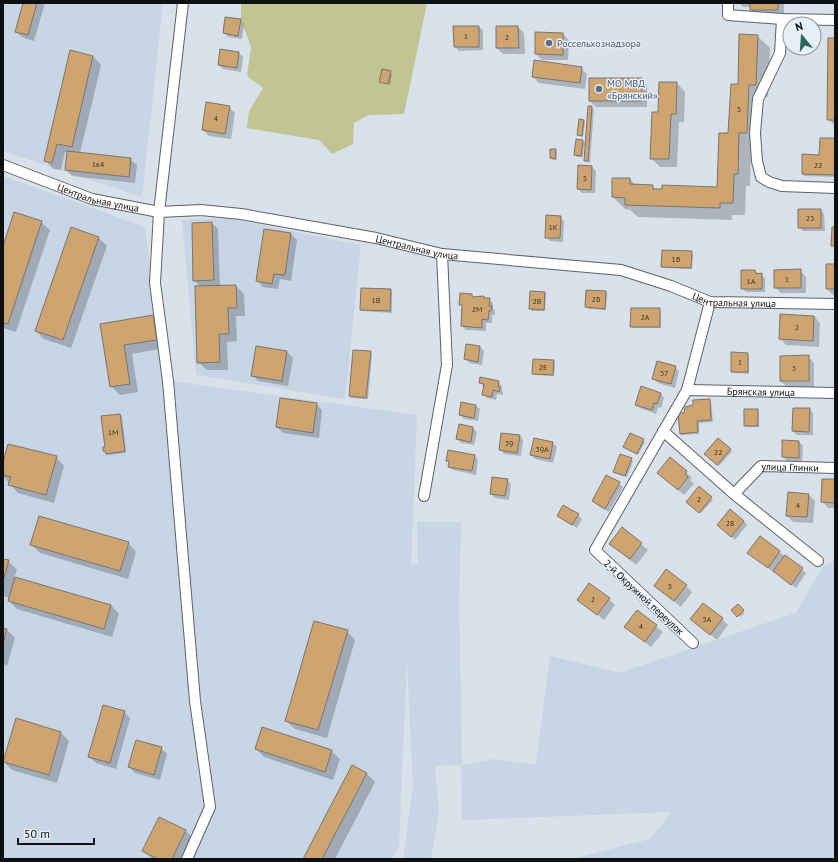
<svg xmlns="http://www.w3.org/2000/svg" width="838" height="862" font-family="'PT Sans',sans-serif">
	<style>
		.built { fill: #c8d5e4 }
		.green { fill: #c1c493 }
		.shadow { fill: #0003 }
		.building { fill: #cea571; stroke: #7b746c }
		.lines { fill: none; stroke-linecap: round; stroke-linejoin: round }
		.minor-casing { stroke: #5b626a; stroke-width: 12 }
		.minor { stroke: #fff; stroke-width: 10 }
		.service-dot { fill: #5c6f8a; stroke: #e6eef8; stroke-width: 1.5 }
		.labels { text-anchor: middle; stroke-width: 3; stroke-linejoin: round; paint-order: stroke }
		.number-label { font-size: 8px; fill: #3d352a }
		.service-label { font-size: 10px; fill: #4e5e75; stroke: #e6eef8; text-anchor: start }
		.street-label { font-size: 10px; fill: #0d1013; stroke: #e6eef8 }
	</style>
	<rect width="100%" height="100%" fill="#d9e1ea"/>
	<path class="built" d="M3 3H163L142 197 3 151Z
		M3 176 145 227 165 374 178 382 417 415 411 565 418 563 417 522H461L459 604 462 765 494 759 536 765 550 656 619 673 796 613 822 568 835 560V859H571L650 839 672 812 462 820 461 765 435 766 439 813 431 859H403L413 786 407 658 399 845 392 859H3Z
		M226 218 361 245 345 399 196 375 182 220Z"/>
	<path class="green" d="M241 3H427L404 114 368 115 354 123 353 144 332 154 319 140 247 128 249 111 263 88 247 76 251 47 241 20Z"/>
	<path class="shadow" d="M24 3H45L34 41 22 37 16 31Z
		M739 3H784V16L757 15 751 9V7H743Z
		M240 20 244 24 242 39 228 37 224 33Z
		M479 27 483 30V50L459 51 455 47Z
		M497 27H518L524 33 525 54H503L497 48Z
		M563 34 569 40 568 60H542L536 54Z
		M757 36 770 48 768 97H761L751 145 750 186H746L745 215H732V220L638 217 630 210 625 209 613 197 630 179 636 186H652L656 190 718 188 739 85Z
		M835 39V126L828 119Z
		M71 51 93 56 101 65 80 153 130 159 137 165 135 183 72 176 66 170 68 152H65L61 170 53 169 45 160Z
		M239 53 243 57 241 72 223 69 219 65Z
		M581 68 587 74 585 89 539 83 533 77Z
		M383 70 392 74 390 85 380 81Z
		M641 79 647 85V107H596L590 101Z
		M677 83 685 92 684 122H679L677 167H660L651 158 659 113Z
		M229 107 235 113 231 139 209 136 203 130Z
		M589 107 594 109 590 163 585 161 586 146H584L583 157H577L575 155 583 141 586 144Z
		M584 121 585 122 583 137 578 135Z
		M835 139V177L804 176 803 174Z
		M555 150 557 152V160H553L551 158Z
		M592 167 596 171 595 193H582L578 189Z
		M821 210 824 214 825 231H803L799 227Z
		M560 217 564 221 563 242 550 241 546 237Z
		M41 222 50 230 16 332 3 328V249Z
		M212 223 218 229 220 287 236 286 244 294 245 316H236L237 341 227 342 228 370H207L198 362 201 287 194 280Z
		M291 234 297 240 291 281 280 279 278 289 263 287 257 281Z
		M99 238 107 246 71 348 44 339 36 331Z
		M691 252 693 254 692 269 664 268 662 267Z
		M835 265V295H833L827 289Z
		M800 270 806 277V293H781L775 287Z
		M755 271 765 278V292H746L742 288Z
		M391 290 392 292V313L363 311 361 310Z
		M606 292 607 294 606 310 588 309 586 307Z
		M544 293 546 294 545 311H532L530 309Z
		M472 295 475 298 484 297 486 299H489L493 303V308L495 311V315H492V323H486V331L466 330 462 326 463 307 460 304Z
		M659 309 661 311V328H633L631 326Z
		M781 315 814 316 820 323 819 347 786 345 780 338Z
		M153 316 161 325 165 348 132 354 138 392 120 395 111 386 101 325Z
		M467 345 480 347 484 351 482 365 469 363 465 359Z
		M287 352 293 358 288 386 258 381 252 375Z
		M370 352 372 354 368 399 351 398 350 396Z
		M748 354 749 355V374L734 373 732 372Z
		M808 356 814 363V387H787L781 381Z
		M554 361 555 363 554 376 535 375 534 374Z
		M675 367 679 371 675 388 658 383 654 379Z
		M480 382H498L502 386V390L503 392V395L497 394 496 400 487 398 483 394 484 387Z
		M661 394 664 398 661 408 658 407 656 414 640 408 636 405Z
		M710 400 711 401 713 422 699 423V434L682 435 681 433 684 414Z
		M316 404 322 410 319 438 283 433 277 427Z
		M476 406 480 409 478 421 464 419 460 415Z
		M809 409 813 413V435H797L793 431Z
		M758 410 759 412V427H747L745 426Z
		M120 415 122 416 126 453 108 455 104 450 106 448 102 417Z
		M473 428 477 432 474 445 461 443 457 439Z
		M520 436 523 440 521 456 504 454 500 450Z
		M643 440 645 442 638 455 624 447Z
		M718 440 732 451 719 466 706 454Z
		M783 441 799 442 803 446 802 461H787L783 457Z
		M553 443 557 447 553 463 535 459 531 455Z
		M475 456 478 460 476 475 453 470 449 467 450 463 447 461Z
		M56 457 64 466 54 503 18 493 3 476V466Z
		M631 459 633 461 627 477 614 472Z
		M686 472 692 478 690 480 694 484 684 495 658 473Z
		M507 480 511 484 509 500 495 498 491 494Z
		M835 480V508H828L822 501Z
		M619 483 623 487 609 512 597 505 593 501Z
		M699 488 713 500 701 513 687 501Z
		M809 495 815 501 813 523 793 522 787 515Z
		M578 515 582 519 577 528 562 519 558 516Z
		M744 521 747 525 735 540 722 529Z
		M622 529 648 550 636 565 611 544Z
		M760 537 806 573 796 588 775 572 774 573 749 552Z
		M128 543 136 552 128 579 40 553 32 545Z
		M3 560 8 561 17 570 14 578 111 605 119 614 112 637 17 609 9 601 10 598 3 596Z
		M655 586H686L692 592 681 607Z
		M609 599 615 605 604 620 578 600Z
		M738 606 745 613 740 617 733 610Z
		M637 612 663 632 651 647 626 627Z
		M691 619H722L728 625 717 640Z
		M3 629 7 630 15 638 7 666 3 664Z
		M347 631 355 640 327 738 295 729 286 721Z
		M124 712 130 718 116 769 96 763 89 757Z
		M16 719 61 733 69 741 57 783 12 770 4 762Z
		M161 748 167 754 160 780 135 773 129 767Z
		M256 749 331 751 340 759 333 780 264 757Z
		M353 766 367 774 375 782 335 859H304Z
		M186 831 192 837 181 859H153L143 851Z"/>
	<path class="building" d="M23 3H37L28 35 15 32Z
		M750 3H778V10H750Z
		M225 17 241 19 238 36 223 33Z
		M453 26H479V47H454Z
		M496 26H518L519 48H496Z
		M535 32 563 33V55L535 54Z
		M739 34 758 35 756 85H749L747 133H739L738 174H734L733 203H720V208L625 205V198L612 197V178H630V184L653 185V189H662V185L717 187 719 133H728L731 84H738Z
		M828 38H835V120H827Z
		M220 49 239 52 237 68 218 65Z
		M70 50 93 56 72 147 57 144 52 163 44 161Z
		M534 60 582 67 580 83 532 77Z
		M382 69 391 71 388 84 379 82Z
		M589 78H642V101H589Z
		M659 82H677L676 114H671L669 159H650L652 112H658Z
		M206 102 230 106 225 134 202 130Z
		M588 106H592L588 161H584Z
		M579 119 584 120 582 136 577 135Z
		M820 138H835V175L802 174V154L819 155Z
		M576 139 583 140 581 156 574 155Z
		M550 149H556L555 159 550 158Z
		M67 151 131 158 129 177 65 170Z
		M578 165 592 166 591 190 577 189Z
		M798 209H821V228H798Z
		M14 212 42 221 8 324 3 323V246Z
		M546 215 561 216 560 238H545Z
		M212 222 214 280 193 281 192 223Z
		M71 227 99 237 63 340 35 331Z
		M832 227H835V246H831Z
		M264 229 291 233 285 275 274 274 272 284 256 281Z
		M662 250 692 251 691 268 661 267Z
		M826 264H835V289H826Z
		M801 269V288H774V270Z
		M741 270H755L756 274 762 273V289H741Z
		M236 285 237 308H228L229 334H219L220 362 197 363 195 286Z
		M361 288 391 289 390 311 360 310Z
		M586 290 606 291 605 309 585 307Z
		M530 291 545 292 544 310 529 309Z
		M460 293 472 294V297L484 296V298H490L489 306H492L491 311H489L488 320 482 319V328L461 326 462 305H459Z
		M631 308H660V327H630Z
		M780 314 814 316 813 341 779 339Z
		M153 315 157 340 124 345 130 384 110 387 100 324Z
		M466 344 480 346 478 362 464 359Z
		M256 346 287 351 282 381 251 376Z
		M353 350 371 351 366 398 349 396Z
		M731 352 748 353V372H731Z
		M809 355V381H780V356Z
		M533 359 554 360 553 375 532 374Z
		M657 361 676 366 671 384 652 379Z
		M480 377 499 381 498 387H500L499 392 493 390 492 397 482 395 484 384 479 383Z
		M641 386 661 393 657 404 654 403 652 410 635 405Z
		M280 398 317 403 313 433 276 427Z
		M710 399 711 420 697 421 698 432 680 434 678 413H684L685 407 693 405V400Z
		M461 402 476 405 474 418 459 415Z
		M793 408H810L809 432 792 431Z
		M744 409H758V426H744Z
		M120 414 125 451 106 454 105 451H103V447H105L101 416Z
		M459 424 473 427 471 442 456 439Z
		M501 433 520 435 517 453 499 450Z
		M630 433 644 439 637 454 623 447Z
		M534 438 553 442 550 459 530 455Z
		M718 438 731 449 717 465 704 454Z
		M782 440 799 441V458L782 457Z
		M8 444 57 456 46 495 8 485 11 477 3 475V462Z
		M448 450 475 455 472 471 448 467 449 461H446Z
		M620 454 632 458 625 476 613 472Z
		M670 457 687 471 685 474 688 477 678 490 657 473Z
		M606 475 620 482 605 509 592 501Z
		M492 477 508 479 505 496 490 494Z
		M822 479H835V503L821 502Z
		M699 486 712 497 699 513 686 502Z
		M788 492 809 494 807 517 786 516Z
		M563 505 579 514 572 525 557 516Z
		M730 509 744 521 731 537 717 525Z
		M39 516 129 542 120 571 30 545Z
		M622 527 642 543 630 559 609 544Z
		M760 536 780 551 768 568 747 553Z
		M785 555 803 568 791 585 773 571Z
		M3 559 9 560 3 581Z
		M666 569 687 585 674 601 654 586Z
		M15 577 111 605 104 629 8 601Z
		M589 583 610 598 597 615 577 600Z
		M703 603 723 618 710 635 690 619Z
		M738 604 744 610 737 617 731 610Z
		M637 610 657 625 645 642 624 627Z
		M314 621 348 630 318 730 285 721Z
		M3 628 7 629 3 644Z
		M103 705 125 711 110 763 88 757Z
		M16 718 61 732 49 775 3 762Z
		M262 727 332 750 325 772 255 749Z
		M136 740 162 747 154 775 128 767Z
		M352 765 367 773 322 859H303Z
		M159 817 186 830 172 859H158L142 851Z"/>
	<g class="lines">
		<g class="minor-casing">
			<g id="minor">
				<path d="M183 3 159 212 155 283 168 381 195 701 210 807 187 859"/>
				<path d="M728 3V15L782 19 835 20"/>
				<path d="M782 19 780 53 758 99 755 133 757 161 761 177 769 182 782 186 835 188"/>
				<path id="s1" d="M3 165 92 199 159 212 201 210 241 214 376 238 442 254 621 270 671 286 710 302 835 304"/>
				<path id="s2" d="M687 390 835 393"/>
				<path d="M663 431 734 494 818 561"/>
				<path id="s3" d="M734 494 761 466 835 468"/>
				<path d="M424 496 447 365 442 254"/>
				<path d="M693 643 595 550 687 390 710 302"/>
			</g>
		</g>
		<use href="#minor" class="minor"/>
	</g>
	<g class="service-dot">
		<circle cx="549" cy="43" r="4"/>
		<circle cx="599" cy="89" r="4"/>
	</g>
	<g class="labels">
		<g class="number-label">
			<text x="466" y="39">1</text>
			<text x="507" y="40">2</text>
			<text x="739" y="112">5</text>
			<text x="216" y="121">4</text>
			<text x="98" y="167">1к4</text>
			<text x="818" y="168">22</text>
			<text x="585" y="181">5</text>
			<text x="810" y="221">23</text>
			<text x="553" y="230">1К</text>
			<text x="676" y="262">1Б</text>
			<text x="787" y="282">1</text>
			<text x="751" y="284">1А</text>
			<text x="596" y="302">2Б</text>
			<text x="376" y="303">1В</text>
			<text x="537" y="304">2В</text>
			<text x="477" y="312">2М</text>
			<text x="645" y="320">2А</text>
			<text x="797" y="330">2</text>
			<text x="740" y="365">1</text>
			<text x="543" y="370">2Е</text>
			<text x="794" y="371">3</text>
			<text x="664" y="376">37</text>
			<text x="113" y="435">1М</text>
			<text x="509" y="446">39</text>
			<text x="542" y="452">39А</text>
			<text x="718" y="455">22</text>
			<text x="699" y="502">2</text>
			<text x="798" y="508">4</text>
			<text x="730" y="526">28</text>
			<text x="670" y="589">5</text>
			<text x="593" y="602">2</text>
			<text x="707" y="622">5А</text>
			<text x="641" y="629">4</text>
		</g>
		<g class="service-label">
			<text x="557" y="47">Россельхознадзора</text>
			<text x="607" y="87">МО МВД<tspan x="607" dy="12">«Брянский»</tspan></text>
		</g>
		<g class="street-label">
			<text dy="4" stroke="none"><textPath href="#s1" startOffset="101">Центральная улица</textPath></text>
			<text dy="4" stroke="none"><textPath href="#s1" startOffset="425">Центральная улица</textPath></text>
			<text dy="4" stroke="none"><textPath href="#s1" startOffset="749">Центральная улица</textPath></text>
			<text dy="4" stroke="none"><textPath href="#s2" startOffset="74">Брянская улица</textPath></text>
			<text dy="4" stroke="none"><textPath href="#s3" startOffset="68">улица Глинки</textPath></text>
			<text transform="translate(644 597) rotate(43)" y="4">2-й Окружной переулок</text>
		</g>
	</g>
	<rect width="838" height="862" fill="none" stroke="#0d1013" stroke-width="8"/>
	<g transform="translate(802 36) rotate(343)"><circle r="19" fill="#e6eef8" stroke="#8f959c"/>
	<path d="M0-3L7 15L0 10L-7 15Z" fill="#286a5a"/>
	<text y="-6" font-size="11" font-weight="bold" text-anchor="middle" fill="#0d1013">N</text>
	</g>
	<path d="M18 838v6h76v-6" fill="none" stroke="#0d1013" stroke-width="2"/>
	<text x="24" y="838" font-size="12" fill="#0d1013" stroke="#e6eef8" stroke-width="3" paint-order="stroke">50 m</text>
</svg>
